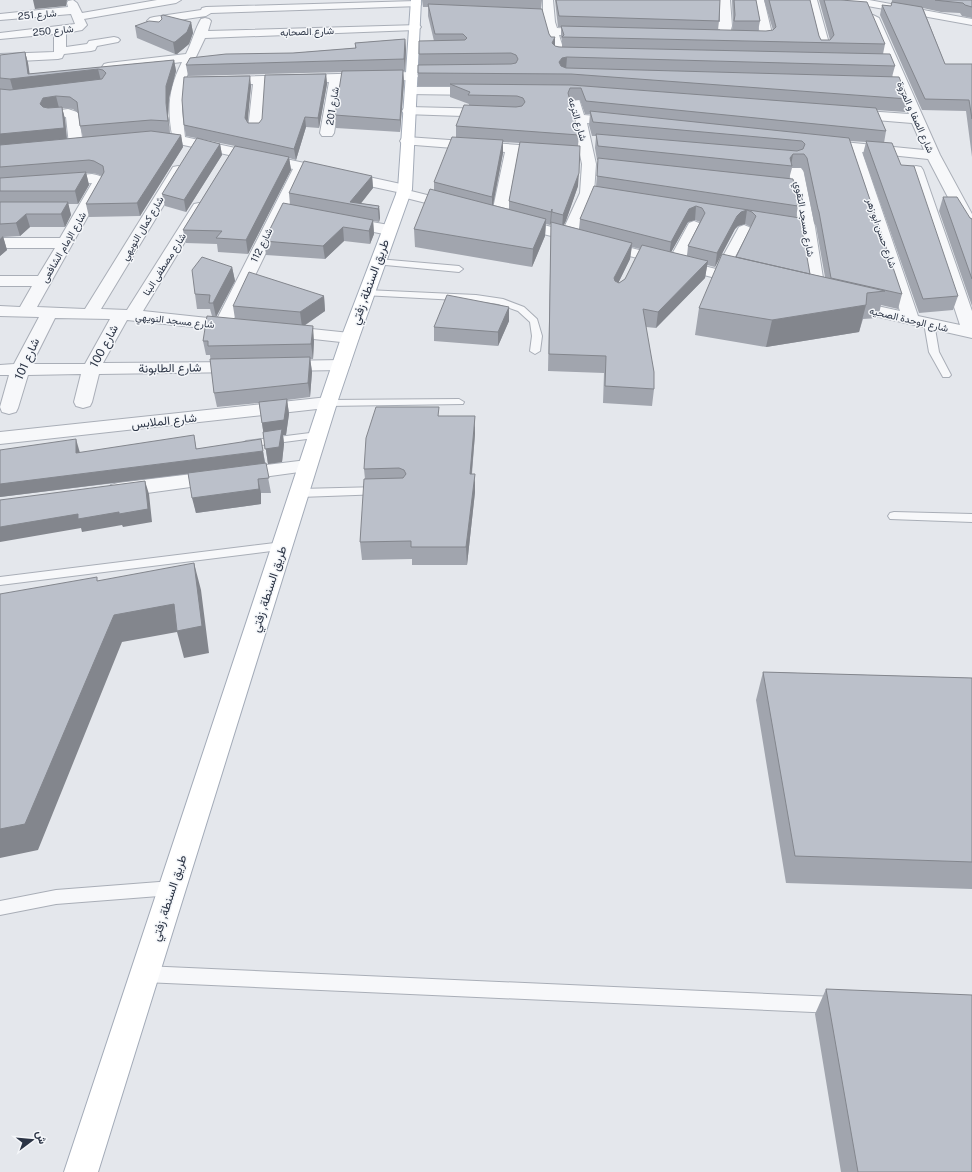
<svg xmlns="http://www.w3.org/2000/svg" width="972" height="1172" font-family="'Public Sans',Vazirmatn,sans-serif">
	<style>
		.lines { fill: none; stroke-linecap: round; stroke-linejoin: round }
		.lane-casing { stroke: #a9aeb7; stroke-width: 2 }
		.street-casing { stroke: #a9aeb7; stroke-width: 2 }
		.primary-casing { stroke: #a3abb8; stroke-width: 2 }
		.lane { fill: #f7f8fa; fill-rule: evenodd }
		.street { fill: #f7f8fa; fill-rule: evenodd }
		.primary { fill: #fff; fill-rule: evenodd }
		.wall { fill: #a1a5ae; fill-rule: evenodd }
		.shaded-wall { fill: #83868d }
		.building { fill: #bbc0ca; stroke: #83868d }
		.labels { text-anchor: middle; stroke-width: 3; stroke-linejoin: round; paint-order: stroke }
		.far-street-label { font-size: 10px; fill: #2b3445; stroke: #f4f6f9 }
		.street-label { font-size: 12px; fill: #2b3445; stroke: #f4f6f9 }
	</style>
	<rect width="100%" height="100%" fill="#e4e7ec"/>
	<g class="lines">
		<g class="lane-casing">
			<path id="lane" d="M378 259 459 266 463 269 459 272 375 264 374 262 375 260Z
				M366 290 476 295 503 299 524 307 537 319 542 336 540 351 535 354 530 351 532 336 530 322 518 311 498 304 476 301 363 295 362 293Z
				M929 320 934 323 939 352 951 375 949 377H943L929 352 924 323Z
				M459 399 464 402 463 404 328 406 323 403 328 400Z
				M318 432 323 435 322 437 246 447 241 444 246 441Z
				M379 487 383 488 385 491 383 494 300 497 296 496 294 493 296 490 300 489Z
				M894 512 972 514V522L890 519 888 516 890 513Z
				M283 542 287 543 289 546 287 549 0 585V577Z
				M172 881 177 883 180 888 177 893 172 895 56 904 0 915V901L56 890Z
				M144 966 835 997 841 999 843 1005 841 1011 835 1013 144 982 138 979 136 974 138 969Z"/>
		</g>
		<g class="street-casing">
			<path id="street" d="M73 0 77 3 82 13 157 0H181L176 3 84 19 87 25 82 30 66 33V47L87 44 89 41 114 37 118 38 120 40 118 42 97 46 95 50 91 51 64 54 62 58 58 59 0 62V54L54 52V34L0 39V33L75 24 71 14 0 20V14L68 7 67 3 68 1Z
				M543 0H553L555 22 557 28 590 30 594 31 596 33 594 35 590 36 559 35 584 115 620 118 625 119 627 122 625 125 620 126 587 123 596 164 594 193 577 234 670 258 689 223 694 221 699 223 702 226 684 261 716 269 739 227 744 225 749 227 752 230 730 272 749 277 751 280 749 283 743 285 512 226 509 223 512 220 517 218 563 230 580 193 582 164 572 118 543 22Z
				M720 0H730L732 26 728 39H720L718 37 720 29 684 27 682 25 684 23 688 22H720Z
				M754 0H764L773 38 771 40 743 41 739 40 737 38 739 36 760 35Z
				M807 0H817L830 47 828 50H820L818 47Z
				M846 0H869L972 19V25L851 3Z
				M416 1 420 2 421 4 420 6 211 13 206 16 159 23 163 30 161 32H153L147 21 150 18 154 17 201 10 202 8 206 7Z
				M873 15 879 18 940 155 972 214V233L967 231 964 228 928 159 862 152 918 316 960 325 909 170 911 167 916 166 921 167 923 170 972 311V338L844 309 842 305 844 301 850 300 900 311 847 151 818 147 816 144 818 141 823 140 924 150 912 123 851 118 846 117 844 114 846 111 851 110 909 114 867 18Z
				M205 18 209 19 211 21 208 31 419 25 421 27 419 29 415 30 205 38 186 78 412 72 416 73 418 76 416 79 412 80 342 82 334 133 332 136H322L320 133 329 82 265 84 262 129 260 132H250L248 129 253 84 184 86 182 110 185 137 410 186 412 189 411 191 459 203 461 206 459 209 454 210 398 196 396 193 397 192 305 172 233 321 241 322 244 326 241 330 235 331 222 330 127 320 103 363 241 362 247 363 250 367 247 371 241 372 99 374 92 402 90 406 83 408 76 406 74 402 81 374 28 375 18 408 16 412 9 414 2 412 0 407 9 375H0V365L14 364 39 317 0 316V306L20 307 32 286H0V276H38L55 248H0V238H60L92 183 0 190V182L92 174C98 175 106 177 106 184L37 307 85 309 173 167 178 166 183 167 185 170 101 309 127 310 192 207 194 204 199 203 204 204 206 207 143 311 217 319 293 169 179 144 148 141 146 138 148 135 153 134 172 135C167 107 169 88 182 62L108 71 104 70 102 67 104 64 108 63 186 54C192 42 195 29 201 19ZM55 318 110 319 85 364H32Z
				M411 87H479L483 88 485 91 483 94 479 95 407 94 405 91 407 88Z
				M409 107 492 109 497 110 499 113 497 116 492 117 404 114 402 111 404 108Z
				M68 109 77 112 79 115 83 145 81 148H71L69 145 66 117 52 119 47 118 45 115 47 112Z
				M790 136 795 137 797 140 815 227 826 297 824 301 818 302 812 301 810 297 800 230 767 224 764 221 767 218 772 216 798 221 793 191 760 187 758 184 760 181 765 180 791 182 783 140 785 137Z
				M407 137 548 147 553 148 555 151 553 154 548 155 519 153 507 218 504 221 499 223 494 221 491 218 505 152 402 144 400 141 402 138Z
				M343 217 389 225 394 227 397 230 394 233 389 235 338 225 335 222 338 219Z
				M283 326 350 333 356 334 359 338 356 342 350 343 277 335 274 331 277 327Z
				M341 360 347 361 350 365 347 369 341 370 281 371 275 370 272 366 275 362 281 361Z
				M328 397 335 399 337 403 335 407 0 444V432Z
				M307 460 314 462 317 466 314 470 118 497 111 495 108 490 111 485 118 483Z"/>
		</g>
		<g class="primary-casing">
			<path id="primary" d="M411 0H421L412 189 359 338 337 403 98 1172H64L319 403 341 338 398 189Z"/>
		</g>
		<use href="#lane" class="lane"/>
		<use href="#street" class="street"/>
		<use href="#primary" class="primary"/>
	</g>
	<path class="wall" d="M422 0H542L541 9 549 34 551 37H555V46L562 47V40L561 37V27H558L555 0H720L719 21 718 30H732L733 23 732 0H756L760 21 758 31H766L773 30 764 0H810L819 36 821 40H830L819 0H841L885 44 883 54 895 66 892 77 908 99 905 112 877 110 886 131 884 143 958 296 953 310 919 313 863 154 866 142 850 141 902 294 898 309 881 305 878 318 863 319 859 332 766 347 695 335 699 308 735 257 751 227 745 224 738 226 735 229 715 267 707 265 705 278 656 328 646 327 654 389 652 406 603 403 604 373 548 371 551 223 550 225 546 224 545 236 532 267 415 247 414 229 434 190V182L456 137V126L469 105V104L450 97V86H418V73L419 65V54L434 41 428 16V7H423ZM580 100 585 114H590L589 125 592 136H596L595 148 597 160H598L596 187 580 219 579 229 564 225 578 186V146L579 135 570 101ZM503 142 520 143 509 201V209L493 205 503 153ZM792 168H801L804 172 814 223 816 226 825 277 810 274 796 217 798 206 789 179ZM695 220 700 222 688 246 687 256 671 252 688 222ZM632 247 640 249 625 279 619 283H618L630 259Z
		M892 0H972V18L962 16 960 13 941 12 923 8 945 64H972V157L966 111 922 110 880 15 882 5 891 6Z
		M161 16 191 22 193 33 189 44 177 54H175L137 38 135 26 159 22 162 19Z
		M405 39 406 50 405 71H403L404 82 400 132 336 128 335 115 342 72 188 76 186 65 293 53 355 48V43Z
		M25 52 28 63 29 74 174 60 176 71 169 98 168 116 170 133 181 135 183 147 140 216 89 217 86 204 102 176 97 174 92 173H86L89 185 78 204H68L71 215 65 227H30L20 236 3 237 7 250 0 256V55ZM62 108 73 109 78 113 80 126 83 137 67 139 65 119Z
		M326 74 327 84 319 128 306 127 296 160 289 158 291 170 248 254 218 252 217 244 186 243 183 230 235 146 186 136 184 125 251 86 247 122 248 123H259Z
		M220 144 222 155 186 212 165 206 162 194Z
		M372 176 373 188 360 203 379 206 380 218 379 222 373 221 374 234 370 244 344 241 325 259 266 255 264 241 290 205 289 193Z
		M943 197 972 219V306L939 211Z
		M232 267 235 281 216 317 235 319 233 306 324 296 325 311 304 326 314 341 313 359H310L312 372 310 397 287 400 289 414 286 435H283L284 444 282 462 268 464 259 403 217 407 214 393 210 355H206L203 341 212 316 210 309H197L195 294Z
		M509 307V321L498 346 434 341V327Z
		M475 434 472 474 475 492 467 565H412V559L362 560 360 542 365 479 364 469Z
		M197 449 263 451 271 493H261V504L196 513 188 474 0 497V450L80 453Z
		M763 672 972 678V889L786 883 756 700Z
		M826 989 972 1172H841L815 1014Z"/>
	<path class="shaded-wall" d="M33 0H68H67L66 6 35 9Z
		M191 22 193 33 189 44 177 54H175L173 42Z
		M555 37V50L552 43Z
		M405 39 406 50 405 71 404 59Z
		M25 52 28 63 30 76 98 69 101 81 13 90 10 79Z
		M567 57 566 70 562 71 559 74V62L562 58Z
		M174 60 176 71 169 98 168 116 170 133 168 121 166 103V86Z
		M403 70 404 82 400 132V120Z
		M326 74 327 84 319 128 318 118Z
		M250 76 251 86 247 129 245 118Z
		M56 96 59 108 44 116 40 104 43 98Z
		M62 107 65 119 67 141 0 146V134Z
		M305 117 306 127 296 160 294 149Z
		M181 135 183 147 140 216 137 203Z
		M503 140V153L492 210V197Z
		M220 144 222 155 186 212 184 200Z
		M793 154 791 166 790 158Z
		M289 157 291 170 248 254 246 240Z
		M86 172 89 185 78 204 75 191Z
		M579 173 578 186 566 221 562 228 563 215Z
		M372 176 373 188 359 206 350 202Z
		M68 202 71 215 65 227 61 214Z
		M379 206 380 218 379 222 378 209Z
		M696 206 695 220 688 222 669 256 671 242 689 209Z
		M552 209 551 223 550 225 551 212Z
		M747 210 745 224 738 226 735 229 715 267 717 253 737 216 741 212Z
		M26 214 30 227 20 236 16 223Z
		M546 219 545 236 532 267 533 249Z
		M373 220 374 234 370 244 369 231Z
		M343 227 344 241 325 259 323 246Z
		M3 236 7 250 0 256V239Z
		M632 243 630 259 613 294 614 278Z
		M708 261 705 278 656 328 658 312Z
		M232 267 235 281 216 317 213 303Z
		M324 296 325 311 302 327 300 312Z
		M866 305 859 332 766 347 772 320Z
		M509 307V321L498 346V332Z
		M313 326 314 341 313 359 311 344Z
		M310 357 312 372 310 397 308 383Z
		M287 399 289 414 286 435H283L284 444 282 462 268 464 262 423Z
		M475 416V434L470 492V474Z
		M194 435 198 459 263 451 265 464 0 497V484L196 449Z
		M76 439 80 453H76Z
		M475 474V492L467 565 466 547Z
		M258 479 261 493V504L196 513 192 498Z
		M145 481 149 494 152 522 123 527 122 525 82 532 81 528 0 542V527Z
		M194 563 201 590 209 653 184 658 177 632 122 642 38 850 0 858V829L114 615Z"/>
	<path class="building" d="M556 0H720L719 21 559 16Z
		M734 0H756L760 21H734L735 15Z
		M769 0H810L819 36 821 40H830L834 35 824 0H841L867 2 885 44 562 37 564 35 561 26 766 31 773 30 776 27Z
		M935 0H972V7L965 5 963 3 943 1Z
		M892 2 922 7 945 64H972V119L969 100 925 99 882 5 891 6Z
		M428 4 542 9 549 34 551 37H555L552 43 555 46 559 47 890 54 895 66 567 57 562 58 559 62 561 66 566 68 899 77 908 99 571 74 418 73V65L511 64 516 63 518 59 516 55 511 53 419 54V41L465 40 467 38 463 34H435Z
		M163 15 191 22 187 32 175 42H173L135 26 149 21 159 22 162 19 161 16Z
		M405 39 404 59 186 65 190 58 226 54 293 53 356 48 355 43Z
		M25 52 28 74 174 60 166 86V103L168 121 151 120 80 126 77 102 70 97 56 96 43 98 40 104 43 107 48 108 62 107 64 128 0 134V89L10 90 102 79 106 73 103 70 98 69 10 79 0 78V55Z
		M403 70 400 120 335 115 342 71Z
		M326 74 318 118 305 117 294 149 184 125 182 100 184 77 250 76 245 118 248 123H259L262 119 265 75Z
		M450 84 571 85 876 108 886 131 586 101 581 88H570L568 93 579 135 456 126 464 105 516 107 522 106 525 102 523 98 517 96 468 95 470 92Z
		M590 111 849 138 902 294 831 278 819 212 818 209 807 158 804 154H793L790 158 792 166 598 146 596 134 797 151 803 149 805 144 802 141 593 122Z
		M151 131 181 135 137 203 86 204 104 172 103 166 94 161 89 160 0 167V145Z
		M452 137 503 140 492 197 434 182Z
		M197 138 220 144 184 200 162 194Z
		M866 141 892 143 901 165 914 166 958 296 923 299Z
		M520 142 580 146 579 173 566 207 563 215 552 212V209L551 212 509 201Z
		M235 146 289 157 246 240 216 238 222 231 183 230Z
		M598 158 793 179 798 206 597 176Z
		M304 161 372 176 350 202 379 206 378 209 289 193Z
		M86 172 75 191H0V178Z
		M594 186 800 218 810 274 736 257 756 216 752 212 747 210 741 212 737 216 717 253 688 246 705 213 702 208 696 206 689 209 671 242 580 219Z
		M430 189 546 219 533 249 414 229Z
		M943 197H957L970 218 972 219V279Z
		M0 202H68L61 214H26L16 223 0 224Z
		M283 203 373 220 369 231 343 227 323 246 264 241Z
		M551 222 632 243 614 278 615 281 619 283 625 279 642 245 708 261 658 312 643 309 654 372V389L605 386 606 356 549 354Z
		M722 254 885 291 867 293 866 305 772 320 699 308Z
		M202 257 232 267 213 303H209L210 295 195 294 192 270Z
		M249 272 324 296 300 312 233 306Z
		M447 295 509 307 498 332 434 327Z
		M207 316 313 326 311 344 208 346V341H203Z
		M310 357 308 383 214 393 210 359Z
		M287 399 284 420 262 423 259 402Z
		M376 407H439L438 416H475L470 474H475L466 547H411V541L360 542 364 479 403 478 406 474 404 470 399 468 364 469 366 438Z
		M282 429 279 447 265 449 263 432Z
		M194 435 196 449 261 439 263 451 0 484V450L76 439V453Z
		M266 463 269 478 258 479 259 489 192 498 188 473Z
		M145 481 148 509 119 514V512L78 519V514L0 527V500Z
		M194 563 202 626 177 631 174 604 114 615 25 824 0 829V594L97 577V581Z
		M763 672 972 678V862L795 856Z
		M826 989 972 995V1172H858Z"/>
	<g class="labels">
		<g class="far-street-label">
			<text transform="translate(37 14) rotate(-5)" y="4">شارع 251</text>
			<text transform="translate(53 30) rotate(-6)" y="4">شارع 250</text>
			<text transform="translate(307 31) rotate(-2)" y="4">شارع الصحابه</text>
			<text transform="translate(332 106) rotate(-81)" y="4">شارع 201</text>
			<text transform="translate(916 117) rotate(66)" y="4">شارع الصفا و المروة</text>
			<text transform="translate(578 119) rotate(74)" y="4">شارع الترعه</text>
			<text transform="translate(805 219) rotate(80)" y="4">شارع مسجد التقوي</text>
			<text transform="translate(142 228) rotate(-59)" y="4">شارع كمال النويهي</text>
			<text transform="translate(882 233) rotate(71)" y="4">شارع حسن ابو زهر</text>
			<text transform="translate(261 245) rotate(-64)" y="4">شارع 112</text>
			<text transform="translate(63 247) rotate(-60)" y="4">شارع الإمام الشافعى</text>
			<text transform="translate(164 264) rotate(-58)" y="4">شارع مصطفى البنا</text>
			<text transform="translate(909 319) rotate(13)" y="4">شارع الوحدة الصحيه</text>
			<text transform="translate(175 320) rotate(6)" y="4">شارع مسجد النويهي</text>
		</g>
		<g class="street-label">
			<text transform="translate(370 282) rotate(-70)" y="4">طريق السنطة, زفتي</text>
			<text transform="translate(104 346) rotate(-62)" y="4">شارع 100</text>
			<text transform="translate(27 359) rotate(-66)" y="4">شارع 101</text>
			<text transform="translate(170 368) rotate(-1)" y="4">شارع الطابونة</text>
			<text transform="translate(164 421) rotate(-6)" y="4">شارع الملابس</text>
			<text transform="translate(269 589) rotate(-72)" y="4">طريق السنطة, زفتي</text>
			<text transform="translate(169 898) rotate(-72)" y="4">طريق السنطة, زفتي</text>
		</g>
	</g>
	<g transform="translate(32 1140) rotate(74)" stroke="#f4f6f9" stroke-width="3" paint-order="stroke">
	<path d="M0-3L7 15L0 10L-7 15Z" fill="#2b3445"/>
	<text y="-6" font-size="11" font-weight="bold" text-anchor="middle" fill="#2b3445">ش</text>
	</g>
</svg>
